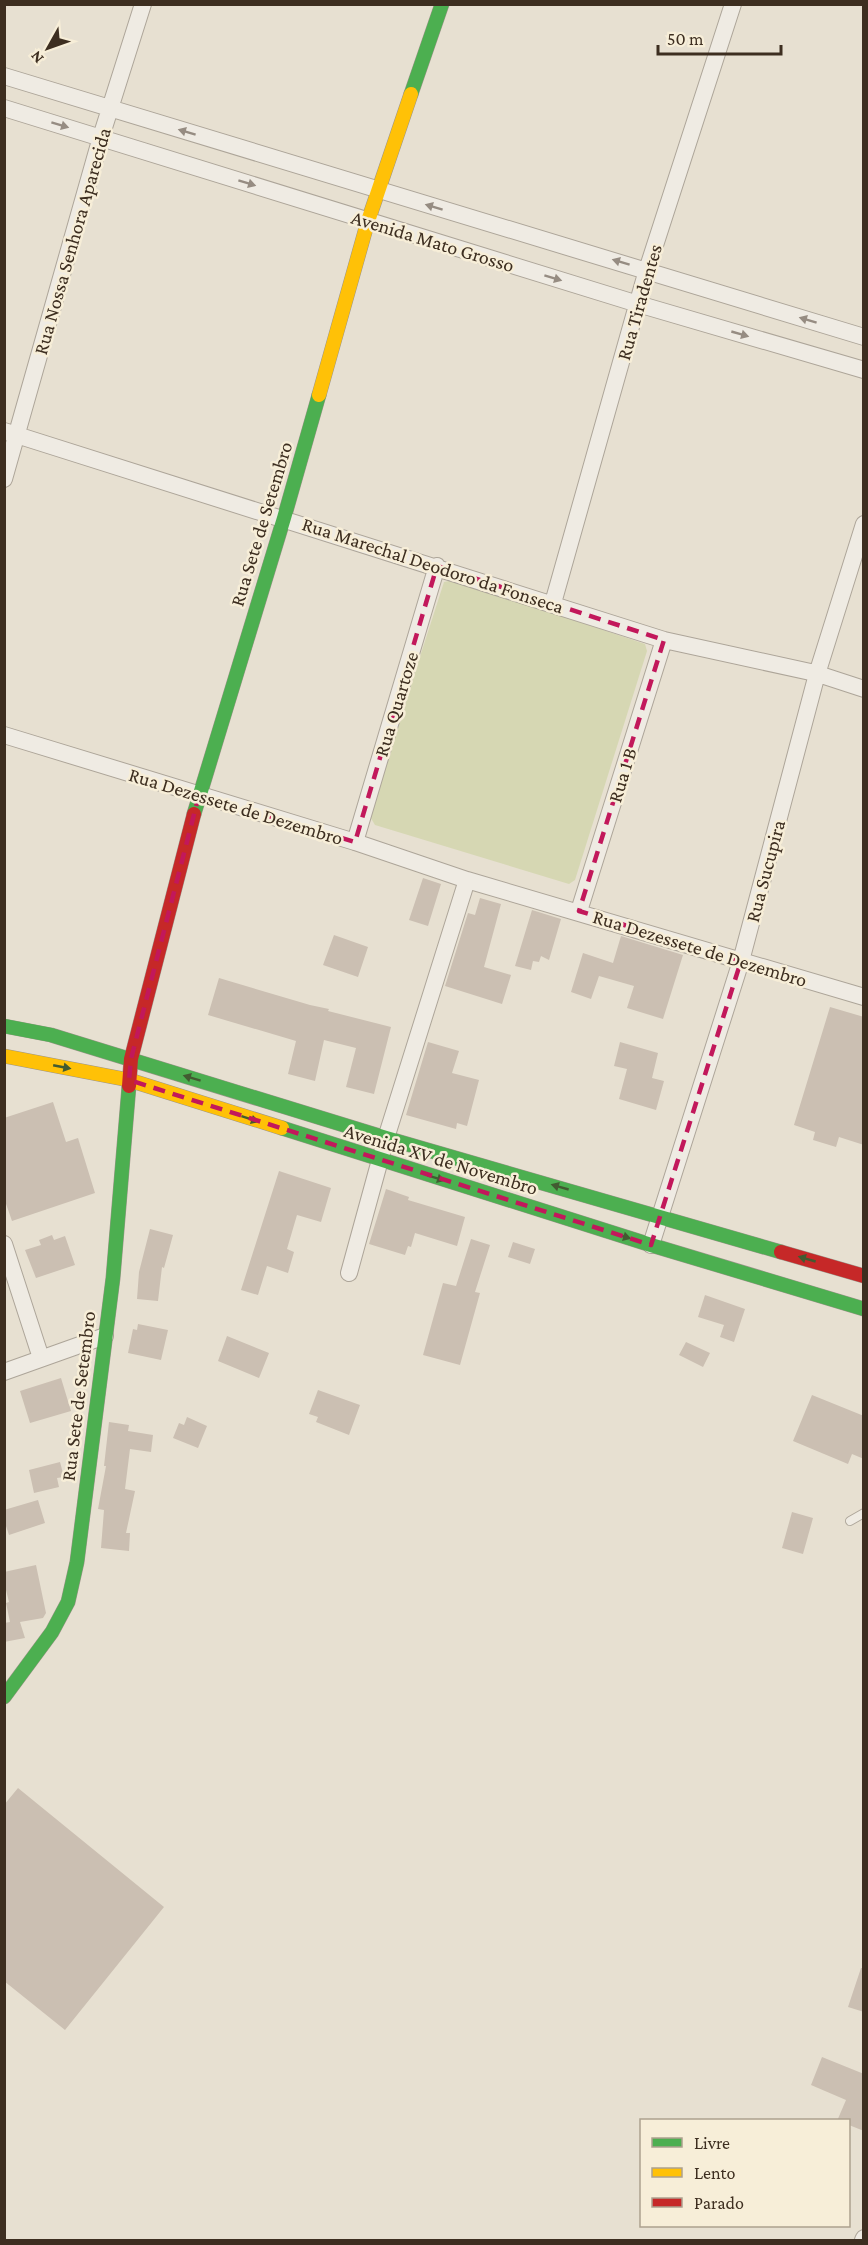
<svg xmlns="http://www.w3.org/2000/svg" width="868" height="2245" font-family="'Crimson Pro',serif">
	<style>
		.green { fill: #d6d7b3 }
		.building { fill: #cbbfb2 }
		.lines { fill: none; stroke-linecap: round; stroke-linejoin: round }
		.lane-casing { stroke: #ada599; stroke-width: 10 }
		.street-casing { stroke: #ada599; stroke-width: 18 }
		.fast-casing { stroke: #9c958a; stroke-width: 15 }
		.slow-casing { stroke: #9c958a; stroke-width: 15 }
		.jam-casing { stroke: #9c958a; stroke-width: 15 }
		.lane { stroke: #efebe3; stroke-width: 8 }
		.street { stroke: #efebe3; stroke-width: 16 }
		.fast { stroke: #4caf50; stroke-width: 14 }
		.slow { stroke: #ffc107; stroke-width: 14 }
		.jam { stroke: #c62828; stroke-width: 14 }
		.oneway { fill: #968c82 }
		.oneway2 { fill: #425b31 }
		.marked { fill: none; stroke: #c2185b; stroke-width: 4.5; stroke-dasharray: 12 8; stroke-linejoin: round }
		.labels { text-anchor: middle; stroke-width: 5; stroke-linejoin: round; paint-order: stroke }
		.street-label { font-size: 20px; fill: #3d2e20; stroke: #f7eed8 }
	</style>
	<rect width="100%" height="100%" fill="#e7e0d1"/>
	<path class="green" d="M454 580 645 644 647 651 575 880 569 884 375 825 369 815 444 582Z"/>
	<path class="building" d="M423 878 441 884 428 926 409 920Z
		M480 898 501 904 484 967 511 975 502 1004 445 986 468 913 475 915Z
		M532 910 561 919 549 960 541 956 539 962 533 961 531 970 515 966Z
		M334 935 368 947 358 977 323 965Z
		M621 936 683 955 663 1019 627 1008 634 986 599 976 591 999 571 992 583 953 613 963Z
		M219 978 310 1005 329 1009 328 1011 391 1027 374 1094 346 1087 356 1048 324 1040 315 1081 288 1074 296 1041 208 1015Z
		M830 1007 864 1017V1145L839 1137 836 1147 813 1140 815 1132 794 1125Z
		M428 1042 459 1051 452 1073 479 1080 467 1126 457 1123 456 1129 406 1115Z
		M620 1042 658 1053 652 1078 664 1081 656 1110 619 1099 627 1069 614 1066Z
		M53 1102 66 1142 78 1138 95 1193 12 1221 4 1198V1118Z
		M279 1171 331 1188 321 1222 297 1215 287 1249 294 1252 288 1273 267 1266 258 1295 241 1290Z
		M386 1189 409 1197 408 1200 465 1217 457 1246 415 1233 411 1247 408 1246 405 1255 369 1244Z
		M150 1229 173 1235 164 1268 162 1267 158 1301 137 1299 139 1272Z
		M52 1235 54 1240 65 1236 75 1265 36 1278 25 1250 41 1245 39 1240Z
		M471 1239 490 1245 475 1292 480 1293 460 1365 423 1355 443 1283 456 1286Z
		M513 1242 535 1249 530 1264 508 1257Z
		M705 1295 745 1309 734 1342 720 1337 724 1325 698 1317Z
		M138 1324 168 1330 161 1360 128 1353 133 1329 137 1330Z
		M227 1336 269 1353 259 1378 218 1361Z
		M686 1342 710 1353 703 1367 679 1355Z
		M61 1378 71 1411 30 1423 20 1391Z
		M318 1390 360 1405 349 1435 316 1422 318 1417 309 1414Z
		M812 1395 864 1416V1459L852 1454 848 1464 793 1441Z
		M187 1417 207 1426 198 1448 173 1438 179 1423 184 1425Z
		M109 1422 129 1425 128 1431 153 1435 151 1452 130 1449 125 1489 135 1491 126 1533H130L129 1551 101 1548 104 1510 98 1509 106 1466H104Z
		M60 1462 64 1477 57 1478 59 1487 34 1493 29 1470Z
		M38 1500 45 1523 9 1535 4 1520V1510Z
		M792 1512 813 1518 803 1554 782 1548Z
		M36 1565 46 1613 43 1618 20 1622 25 1638 4 1642V1623L10 1622 6 1603 9 1602 4 1582V1572Z
		M18 1788 164 1907 65 2030 4 1981V1805Z
		M861 1968H864V2012L848 2007Z
		M822 2057 864 2074V2131L849 2125V2121H837L846 2100 811 2085Z"/>
	<g class="lines">
		<g class="lane-casing">
			<path id="lane" d="M850 1521 864 1513"/>
		</g>
		<g class="street-casing">
			<path id="street" d="M4 76 864 337
				M4 108 638 304 864 370
				M4 431 664 640 815 673 864 689
				M4 479 101 137 143 4
				M553 603 647 270 733 4
				M4 735 355 842 467 880 864 997
				M355 842 437 566
				M579 911 664 640
				M4 1244 41 1358
				M651 1245 741 961 817 674 864 524
				M349 1273 386 1138 467 880
				M4 1372 105 1336
				M863 2240 864 2238"/>
		</g>
		<g class="fast-casing">
			<path id="fast" d="M411 94 442 4
				M194 814 284 518 319 395
				M4 1026 51 1035 386 1138 781 1252
				M282 1128 651 1245 864 1309
				M4 1697 52 1632 68 1602 77 1562 113 1278 129 1086"/>
		</g>
		<g class="slow-casing">
			<path id="slow" d="M319 395 368 221 411 94
				M4 1056 129 1080 282 1128"/>
		</g>
		<g class="jam-casing">
			<path id="jam" d="M129 1086 131 1059 194 814
				M781 1252 864 1276"/>
		</g>
		<use href="#lane" class="lane"/>
		<use href="#street" class="street"/>
		<use href="#fast" class="fast"/>
		<use href="#slow" class="slow"/>
		<use href="#jam" class="jam"/>
	</g>
	<defs><path id="oneway-solid" d="M-6-.8H1V-3.2L6.5 0L1 3.2V.8H-6Z" transform="scale(1.5)"/></defs>
	<g class="oneway">
		<use href="#oneway-solid" transform="translate(60 125) rotate(17)"/>
		<use href="#oneway-solid" transform="translate(187 132) rotate(-163)"/>
		<use href="#oneway-solid" transform="translate(247 183) rotate(17)"/>
		<use href="#oneway-solid" transform="translate(434 207) rotate(-163)"/>
		<use href="#oneway-solid" transform="translate(621 262) rotate(-163)"/>
		<use href="#oneway-solid" transform="translate(553 278) rotate(17)"/>
		<use href="#oneway-solid" transform="translate(808 320) rotate(-163)"/>
		<use href="#oneway-solid" transform="translate(740 334) rotate(16)"/>
	</g>
	<g class="oneway2">
		<use href="#oneway-solid" transform="translate(62 1067) rotate(11)"/>
		<use href="#oneway-solid" transform="translate(192 1078) rotate(-163)"/>
		<use href="#oneway-solid" transform="translate(250 1119) rotate(18)"/>
		<use href="#oneway-solid" transform="translate(436 1178) rotate(17)"/>
		<use href="#oneway-solid" transform="translate(560 1187) rotate(-164)"/>
		<use href="#oneway-solid" transform="translate(622 1236) rotate(17)"/>
		<use href="#oneway-solid" transform="translate(807 1259) rotate(-164)"/>
	</g>
	<path class="marked" d="M437 566 664 640 579 911 741 961 651 1245 129 1080 131 1059 199 795 355 842Z"/>
	<g class="labels">
		<g class="street-label">
			<text transform="translate(72 241) rotate(-74)" y="7">Rua Nossa Senhora Aparecida</text>
			<text transform="translate(433 241) rotate(17)" y="7">Avenida Mato Grosso</text>
			<text transform="translate(639 302) rotate(-74)" y="7">Rua Tiradentes</text>
			<text transform="translate(261 524) rotate(-73)" y="7">Rua Sete de Setembro</text>
			<text transform="translate(433 565) rotate(18)" y="7">Rua Marechal Deodoro da Fonseca</text>
			<text transform="translate(396 704) rotate(-73)" y="7">Rua Quartoze</text>
			<text transform="translate(622 775) rotate(-73)" y="7">Rua 1 B</text>
			<text transform="translate(236 806) rotate(17)" y="7">Rua Dezessete de Dezembro</text>
			<text transform="translate(765 871) rotate(-75)" y="7">Rua Sucupira</text>
			<text transform="translate(700 948) rotate(17)" y="7">Rua Dezessete de Dezembro</text>
			<text transform="translate(441 1159) rotate(17)" y="7">Avenida XV de Novembro</text>
			<text transform="translate(78 1396) rotate(-83)" y="7">Rua Sete de Setembro</text>
		</g>
	</g>
	<rect width="868" height="2245" fill="none" stroke="#3d2e20" stroke-width="12"/>
	<rect x="640" y="2119" width="210" height="108" fill="#f7eed8" stroke="#ada18e" stroke-width="1.5"/>
	<rect x="652" y="2138" width="30" height="9" fill="#4caf50" stroke="#ada18e" stroke-width="1.5"/>
	<text x="694" y="2149" font-size="18" fill="#3d2e20">Livre</text>
	<rect x="652" y="2168" width="30" height="9" fill="#ffc107" stroke="#ada18e" stroke-width="1.5"/>
	<text x="694" y="2179" font-size="18" fill="#3d2e20">Lento</text>
	<rect x="652" y="2198" width="30" height="9" fill="#c62828" stroke="#ada18e" stroke-width="1.5"/>
	<text x="694" y="2209" font-size="18" fill="#3d2e20">Parado</text>
	<g transform="translate(48 48) rotate(230)" stroke="#f7eed8" stroke-width="4.5" paint-order="stroke">
	<path d="M0-4.5L10 22L0 15L-10 22Z" fill="#3d2e20"/>
	<text y="-9" font-size="16" font-weight="bold" text-anchor="middle" fill="#3d2e20">N</text>
	</g>
	<path d="M658 45v9h123v-9" fill="none" stroke="#3d2e20" stroke-width="3"/>
	<text x="667" y="45" font-size="18" fill="#3d2e20" stroke="#f7eed8" stroke-width="4.5" paint-order="stroke">50 m</text>
</svg>
